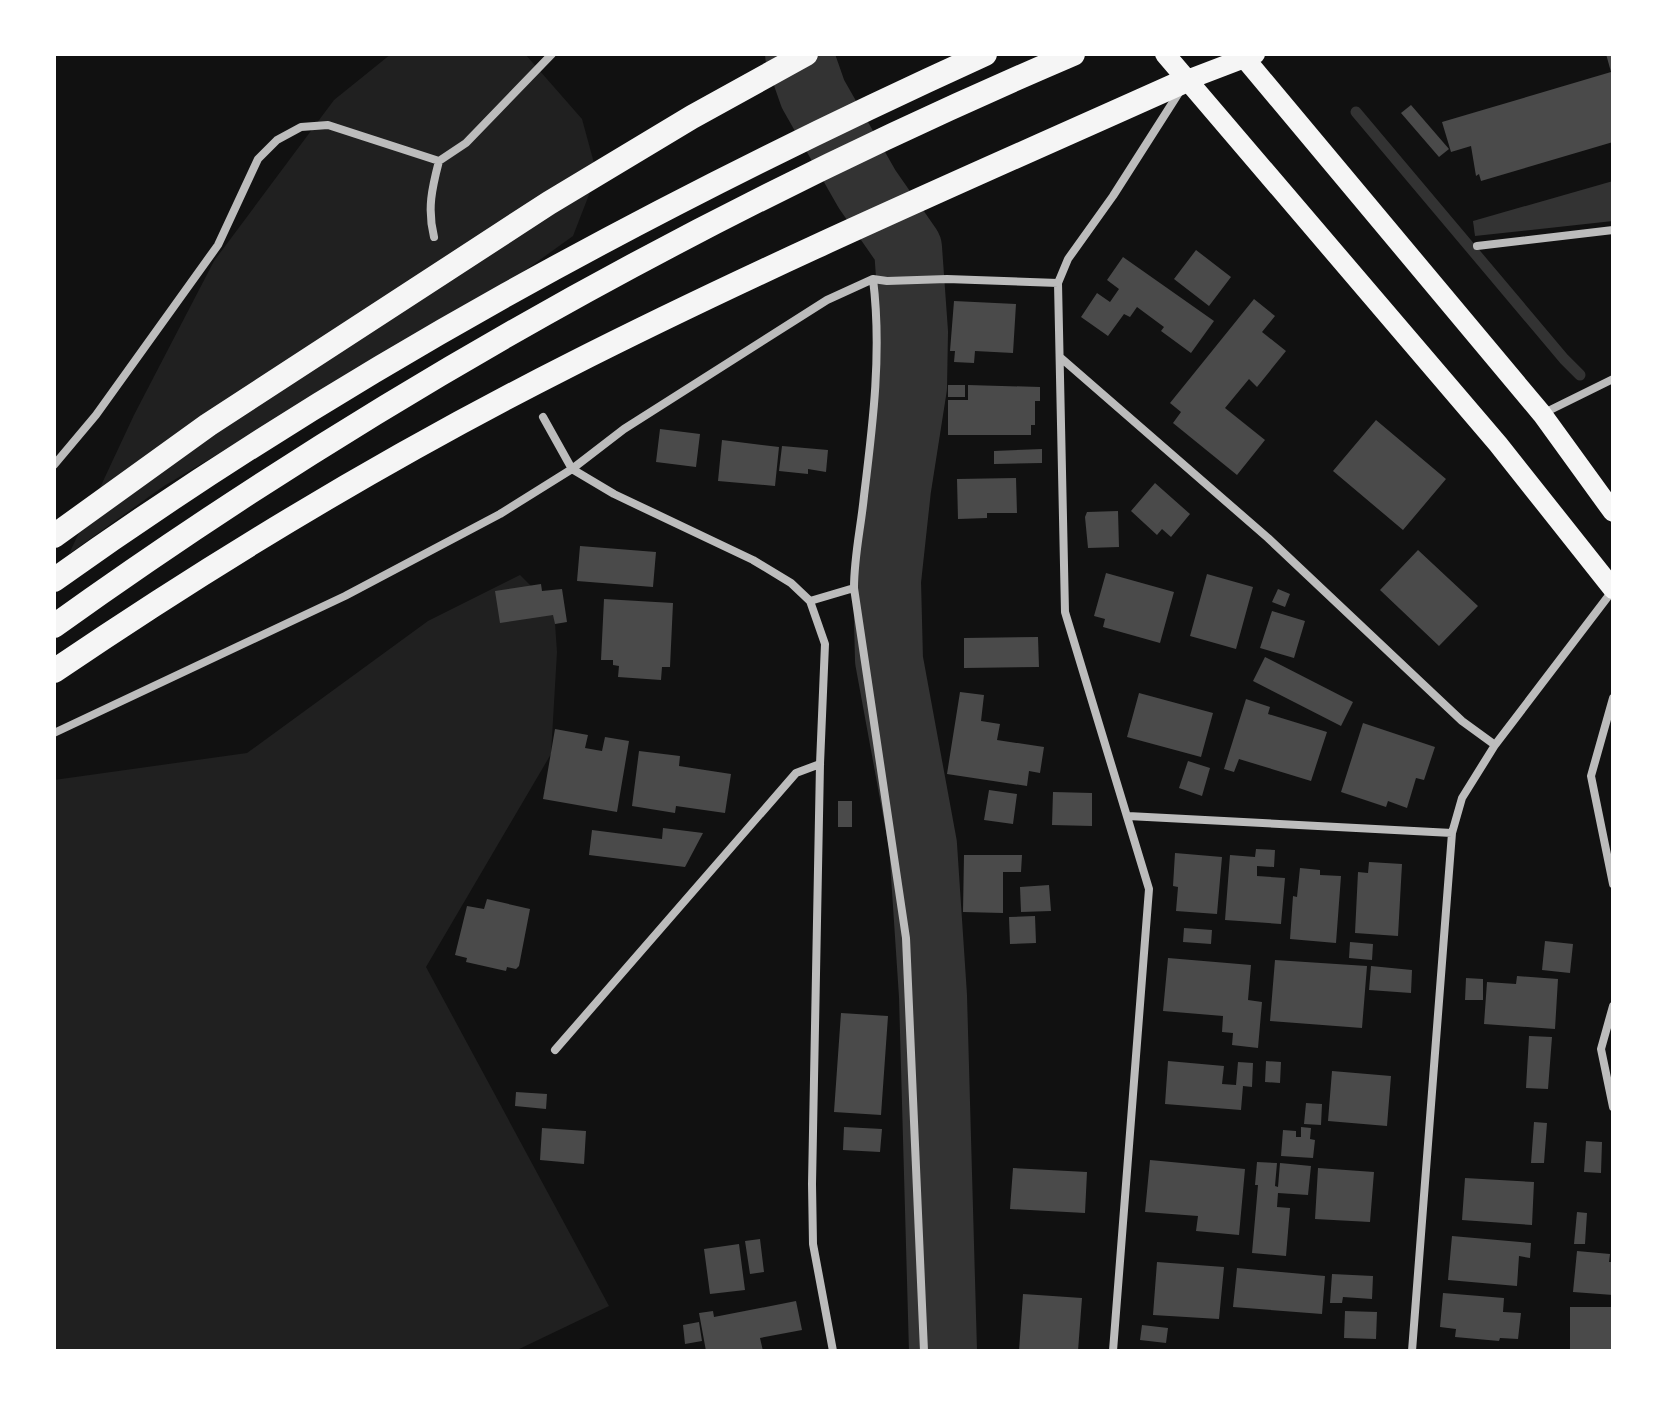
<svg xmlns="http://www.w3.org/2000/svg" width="1667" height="1405" font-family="Karla,sans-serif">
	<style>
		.green { fill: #202020 }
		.water { fill: #333 }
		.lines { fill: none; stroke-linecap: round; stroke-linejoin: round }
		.stream { stroke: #333; stroke-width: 11 }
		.river { stroke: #333; stroke-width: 68 }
		.building { fill: #4a4a4a }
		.minor { stroke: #bcbcbc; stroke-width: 8 }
		.primary { stroke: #f5f5f5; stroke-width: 20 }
		.motorway { stroke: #f5f5f5; stroke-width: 24 }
	</style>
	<rect width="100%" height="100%" fill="#111"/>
	<path class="green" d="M391 54H525L582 119 597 174 573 236 509 282 164 486 69 554 134 415 214 261 334 100Z
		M520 575 554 609 557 652 551 754 426 967 609 1306 515 1351H54V780L247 753 428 621Z"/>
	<path class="water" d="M1613 181V221L1475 236 1473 221Z"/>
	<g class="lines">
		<path class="stream" d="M1356 112 1564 359 1580 375"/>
		<path class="river" d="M799 54 813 94 867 189 908 248 914 332 913 387 897 489 887 581 889 660 923 845 933 996 943 1351"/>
	</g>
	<path class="building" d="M1606 54H1613V142L1481 181 1479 174 1476 176 1471 146 1451 152 1442 122 1611 72Z
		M1411 105 1449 149 1439 157 1401 113Z
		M1196 250 1231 277 1209 306 1174 279Z
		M1123 257 1214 321 1191 353 1161 331 1164 327 1137 307 1130 317 1124 314 1108 336 1081 317 1097 293 1110 302 1119 289 1107 280Z
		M1254 299 1275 316 1262 332 1286 351 1257 387 1249 379 1225 408 1265 440 1237 475 1173 423 1181 412 1170 403Z
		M954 301 1016 304 1013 353 975 351 974 363 954 362 955 351H950Z
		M948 385H965V397H948Z
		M968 385 1040 387V401H1035V425H1031V435H948V400H968Z
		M1376 420 1446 479 1403 530 1333 471Z
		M660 429 700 434 696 467 656 462Z
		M722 440 779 447 775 486 718 481Z
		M782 446 828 450 826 472 808 469V474L779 471Z
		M1042 449V463L994 464V451Z
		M1016 478 1017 513H987V518L958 519 957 479Z
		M1155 483 1190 514 1171 537 1162 529 1157 535 1131 511Z
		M1118 511 1119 547 1088 548 1085 517 1087 512Z
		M580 546 656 552 653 587 577 581Z
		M1418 550 1478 606 1439 646 1380 590Z
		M1106 573 1174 592 1160 643 1103 627 1105 619 1094 616Z
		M1207 574 1253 587 1236 649 1190 636Z
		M541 584 542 591 562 589 567 622 555 624 553 615 500 623 495 591Z
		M1278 589 1290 594 1285 607 1272 602Z
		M604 599 673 603 670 667H662L661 680 618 677 619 666 613 665V660H601Z
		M1272 611 1305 621 1294 658 1260 648Z
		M1038 637 1039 667 964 668V638Z
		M1265 657 1353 702 1341 726 1253 681Z
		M960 692 984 695 981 721 1000 724 997 740 1044 747 1040 773 1029 771 1027 786 947 774Z
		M1139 693 1213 713 1201 757 1127 737Z
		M1246 699 1270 707 1268 714 1327 732 1311 781 1239 759 1234 772 1224 769Z
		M1363 723 1435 747 1424 780 1416 778 1407 808 1388 801 1386 807 1341 792Z
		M555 729 588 735 585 748 602 751 605 737 629 741 617 812 543 799Z
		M639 751 680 756 679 766 731 774 725 813 676 806 675 813 632 806Z
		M1188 761 1210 768 1202 796 1179 788Z
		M989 790 1017 794 1013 824 984 820Z
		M1053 792 1092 793V826L1052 825Z
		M838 801H852V827H838Z
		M663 828 703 833 685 867 589 855 592 830 662 839Z
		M1256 849 1275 850 1274 867 1257 866V876L1285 878 1281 924 1225 920 1230 855 1255 857Z
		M1175 853 1222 857 1217 914 1176 911 1178 887 1173 886Z
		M964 855H1022L1021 872H1003V913L963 912Z
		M1369 862 1402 864 1398 936 1355 933 1358 872 1368 873Z
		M1300 868 1320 870V875L1341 876 1336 943 1290 939 1293 896 1297 897Z
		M1049 885 1051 911 1021 912 1020 887Z
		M487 899 530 909 519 966 516 969 507 967 506 971 466 962 467 958 455 955 467 906 484 909Z
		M1035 916 1036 943 1010 944 1009 917Z
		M1184 928 1212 930 1211 944 1183 942Z
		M1545 941 1573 944 1570 973 1542 970Z
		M1350 942 1373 944 1372 960 1349 958Z
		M1168 958 1251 965 1248 1000 1262 1002 1258 1048 1232 1045 1233 1033 1222 1032 1223 1016 1163 1011Z
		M1275 960 1367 966 1362 1028 1270 1021Z
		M1371 966 1412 970 1411 993 1369 990Z
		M1517 976 1558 979 1555 1029 1484 1024 1487 982 1516 984Z
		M1466 978 1483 979V1000H1465Z
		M841 1013 888 1016 881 1115 834 1112Z
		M1529 1036 1552 1037 1548 1089 1526 1088Z
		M1168 1061 1224 1066 1222 1084 1236 1085 1238 1062 1253 1063 1252 1087 1243 1086 1241 1110 1165 1104Z
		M1266 1061 1281 1062 1280 1083 1265 1082Z
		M1332 1071 1391 1076 1387 1126 1328 1121Z
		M516 1092 547 1094 546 1109 515 1106Z
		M1306 1103 1322 1104 1321 1125 1304 1124Z
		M1534 1122 1547 1123 1544 1163H1531Z
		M844 1127 882 1129 880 1152 843 1150Z
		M1301 1127 1311 1128 1310 1139 1315 1140 1313 1158 1281 1156 1283 1130 1296 1131V1137H1301Z
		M542 1128 586 1131 584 1164 540 1160Z
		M1586 1141 1602 1142 1601 1173 1584 1172Z
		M1150 1160 1245 1169 1239 1235 1196 1231 1198 1216 1145 1212Z
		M1257 1162 1277 1163 1275 1186 1278 1187 1280 1163 1311 1166 1308 1195 1278 1193 1277 1207 1290 1208 1286 1256 1252 1253 1258 1185H1255Z
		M1013 1168 1087 1172 1085 1213 1010 1209Z
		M1318 1168 1374 1172 1370 1222 1315 1219Z
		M1465 1178 1534 1182 1532 1225 1462 1220Z
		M1577 1212 1587 1213 1585 1244H1574Z
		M1452 1236 1531 1243 1530 1258 1519 1256 1517 1286 1448 1280Z
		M760 1239 764 1272 750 1274 745 1241Z
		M739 1244 745 1290 710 1294 704 1249Z
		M1577 1251 1610 1254 1609 1262H1613V1295L1573 1292Z
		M1157 1262 1224 1267 1219 1319 1153 1315Z
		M1237 1268 1325 1276 1322 1314 1233 1307Z
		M1332 1274 1373 1276 1372 1299 1343 1297 1342 1303H1330Z
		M1443 1293 1504 1298 1503 1312 1521 1313 1518 1339 1500 1338 1499 1341 1455 1337 1456 1329 1440 1327Z
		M1023 1294 1082 1298 1078 1351H1019Z
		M796 1301 802 1330 760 1338 763 1351H706L699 1313 713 1311 714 1317Z
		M1570 1307H1613V1351H1570Z
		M1345 1311 1377 1312 1376 1339 1344 1338Z
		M699 1322 702 1341 685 1344 683 1325Z
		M1142 1325 1168 1328 1166 1343 1140 1340Z"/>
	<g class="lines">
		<path class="minor" d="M434 237C427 209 432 188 439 161L466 143 552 54
			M1477 246 1613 230
			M873 279C882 351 873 423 864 496 861 527 854 556 854 588L906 938 924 1351
			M1061 358 1268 538 1462 721 1495 745
			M1542 414 1613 379
			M543 417 572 469 614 494 753 560 791 583 810 601 854 588
			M54 465 96 415 218 245 258 159 277 140 301 127 328 125 439 161
			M810 601 825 644 820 764 812 1184 813 1244 833 1351
			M1613 698 1591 776 1613 884
			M54 733 345 596 500 514 572 469 624 429 827 300 873 279 887 281 947 279 1058 283
			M1128 816 1452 833
			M1613 1006 1601 1049 1613 1107
			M555 1050 796 773 820 764
			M1113 1351 1149 889 1065 612 1058 283 1068 259 1113 196 1180 91
			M1412 1351 1452 833 1462 798 1495 745 1613 590"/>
		<path class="primary" d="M1165 54 1498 444 1613 589
			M1241 54 1542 414 1613 512
			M1187 80 1255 54"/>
		<path class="motorway" d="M54 536 208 425 549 203 692 117 806 54
			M54 580C345 372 660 202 985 54
			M54 626C372 398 713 208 1073 54
			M54 671C219 559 390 456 568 366 771 263 980 173 1187 80"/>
	</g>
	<rect width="1667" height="1405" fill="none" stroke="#ffffff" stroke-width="112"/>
</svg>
